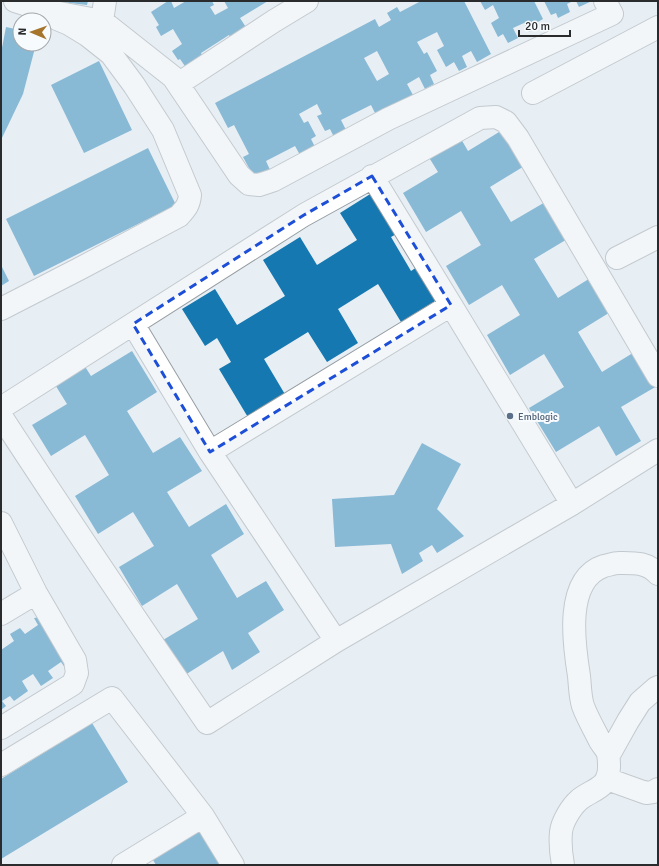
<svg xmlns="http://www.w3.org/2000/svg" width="659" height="866" font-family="Signika,sans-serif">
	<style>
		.building { fill: #1678b0; fill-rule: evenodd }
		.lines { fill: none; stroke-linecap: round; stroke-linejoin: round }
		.minor-casing { stroke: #979ea3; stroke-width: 24 }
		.minor { stroke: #fff; stroke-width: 22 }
		.marked { fill: none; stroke: #1d4ed8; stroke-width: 3; stroke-dasharray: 8 5; stroke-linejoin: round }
		.service-dot { fill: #5c6f8a; stroke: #f7fbfe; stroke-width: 1.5 }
		.labels { text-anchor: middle; stroke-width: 4; stroke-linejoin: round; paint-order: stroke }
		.service-label { font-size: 10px; fill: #4e5e75; stroke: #f7fbfe; text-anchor: start }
	</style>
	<rect width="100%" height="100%" fill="#e7eef4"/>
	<path class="building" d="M61 1H88L87 5 61 2Z
		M168 1H171L174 8 186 1H212L214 5 210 7 215 15 228 8 224 1H268L240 18 249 32 233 41 229 35 201 53 204 59 187 69 180 59 178 60 172 51 182 44 173 29 161 36 156 27 159 25 151 12Z
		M421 1H464L491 54 477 62 471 51 462 56 467 67 459 71 454 62 446 67 437 50 444 46 437 32 417 42 424 54 427 52 437 71 430 75 434 84 425 89 419 77 407 84 413 95 376 115 371 105 341 120 346 130 334 137 330 129 325 131 317 116 322 114 317 104 299 114 304 123 308 121 316 136 311 139 315 147 300 155 295 146 266 161 270 170 255 179 243 157 249 154 234 125 228 128 215 103 375 19 379 27 391 20 387 13 397 7 400 12ZM377 51 389 74 377 81 364 58Z
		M480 1H534L543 19 536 23 538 28 529 32 524 23 513 28 518 38 508 43 503 34 498 37 491 23 499 18 493 5 485 10Z
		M544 1H573L567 4 570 12 558 18 556 13 551 15Z
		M576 1H592L579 7Z
		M6 27 20 30V44H36L23 94 1 140V53Z
		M99 61 132 130 84 153 51 85Z
		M504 129 526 165 490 187 511 222 547 201 569 238 534 259 558 298 592 277 612 311 578 332 602 372 636 351 657 386 621 407 641 441 616 456 599 426 556 452 529 408 564 387 544 354 510 375 487 335 520 315 502 285 469 305 446 266 481 245 461 211 426 232 403 193 438 172 425 151 457 132 468 151Z
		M148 148 176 205 34 276 6 219Z
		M375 191 400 232 391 237 411 271 420 265 440 298 401 322 378 284 338 309 358 343 327 362 308 332 264 359 286 396 249 419 219 369 231 362 217 338 205 346 182 309 215 289 237 325 285 296 263 260 300 237 317 265 357 240 340 213Z
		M1 265 9 281 1 286Z
		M132 351 157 392 127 411 153 453 180 437 202 471 167 492 189 527 226 504 244 534 211 555 237 598 266 581 284 610 248 633 260 652 232 670 223 651 185 675 163 640 198 619 177 584 142 606 119 567 154 546 133 512 98 534 75 496 109 475 85 435 51 456 32 425 67 404 54 383 84 365 91 376Z
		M422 443 461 464 437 509 464 536 437 553 432 545 419 553 423 561 402 574 391 544 335 547 332 499 394 495Z
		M41 617 68 667V672L61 662 48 671 53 678 41 686 33 674 22 681 28 691 14 701 10 696 2 701 6 706 1 710V650L14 641 10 634 20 628 25 634 38 625 34 618Z
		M92 723 128 782 1 859V779Z
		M201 830 222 865H156L153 860Z"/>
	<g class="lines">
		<g class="minor-casing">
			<path id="minor" d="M15 1 43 10 102 21 173 77 239 175 249 184 259 185 274 180 388 119 612 14 605 1
				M102 21 105 1
				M178 84 274 21 307 1
				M533 93 658 27
				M372 176 451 305
				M617 258 658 237
				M1 309 79 269 179 216C186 208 189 205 190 195L163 130 134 85 111 54 87 35 69 24 57 19
				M133 324 210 452
				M1 408 304 215 480 118 496 117 506 122 518 138 658 376
				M1 416C68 519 137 621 207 723L336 641 572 504 658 450
				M1 523 36 593 75 660 77 673 73 684 1 728
				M1 614 36 593
				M336 641 210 452 451 305 572 504
				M609 755 628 721 640 702 656 688 658 687
				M1 765 112 698 203 816 233 865
				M607 779 646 793 653 792 658 789
				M123 865 203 816
				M563 865C561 854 560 842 561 832 562 822 571 807 579 800 592 789 609 789 609 767 609 763 609 758 608 754 607 750 603 746 600 741 595 731 587 717 583 706 580 697 580 685 579 676 574 645 564 579 604 566 609 565 614 563 619 563 634 563 647 562 658 574"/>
		</g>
		<use href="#minor" class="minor"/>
	</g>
	<path d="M0 0H659V866H0ZM372 176 451 305 210 452 133 324 304 215Z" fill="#e7eef4" fill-opacity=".55" fill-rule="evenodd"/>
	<path class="marked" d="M372 176 451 305 210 452 133 324 304 215Z"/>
	<circle class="service-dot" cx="510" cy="416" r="4"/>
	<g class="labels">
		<g class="service-label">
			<text x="518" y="420">Emblogic</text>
		</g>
	</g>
	<rect width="659" height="866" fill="none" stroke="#292b2d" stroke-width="4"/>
	<g transform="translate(32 32) rotate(272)"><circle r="19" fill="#f7fbfe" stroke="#a5a8aa"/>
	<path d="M0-3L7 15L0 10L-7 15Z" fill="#a7742b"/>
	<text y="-6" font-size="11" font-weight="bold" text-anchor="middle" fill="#292b2d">N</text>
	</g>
	<path d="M519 30v6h51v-6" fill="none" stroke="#292b2d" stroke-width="2"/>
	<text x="525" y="30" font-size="12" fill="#292b2d" stroke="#f7fbfe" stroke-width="3" paint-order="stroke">20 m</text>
</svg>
